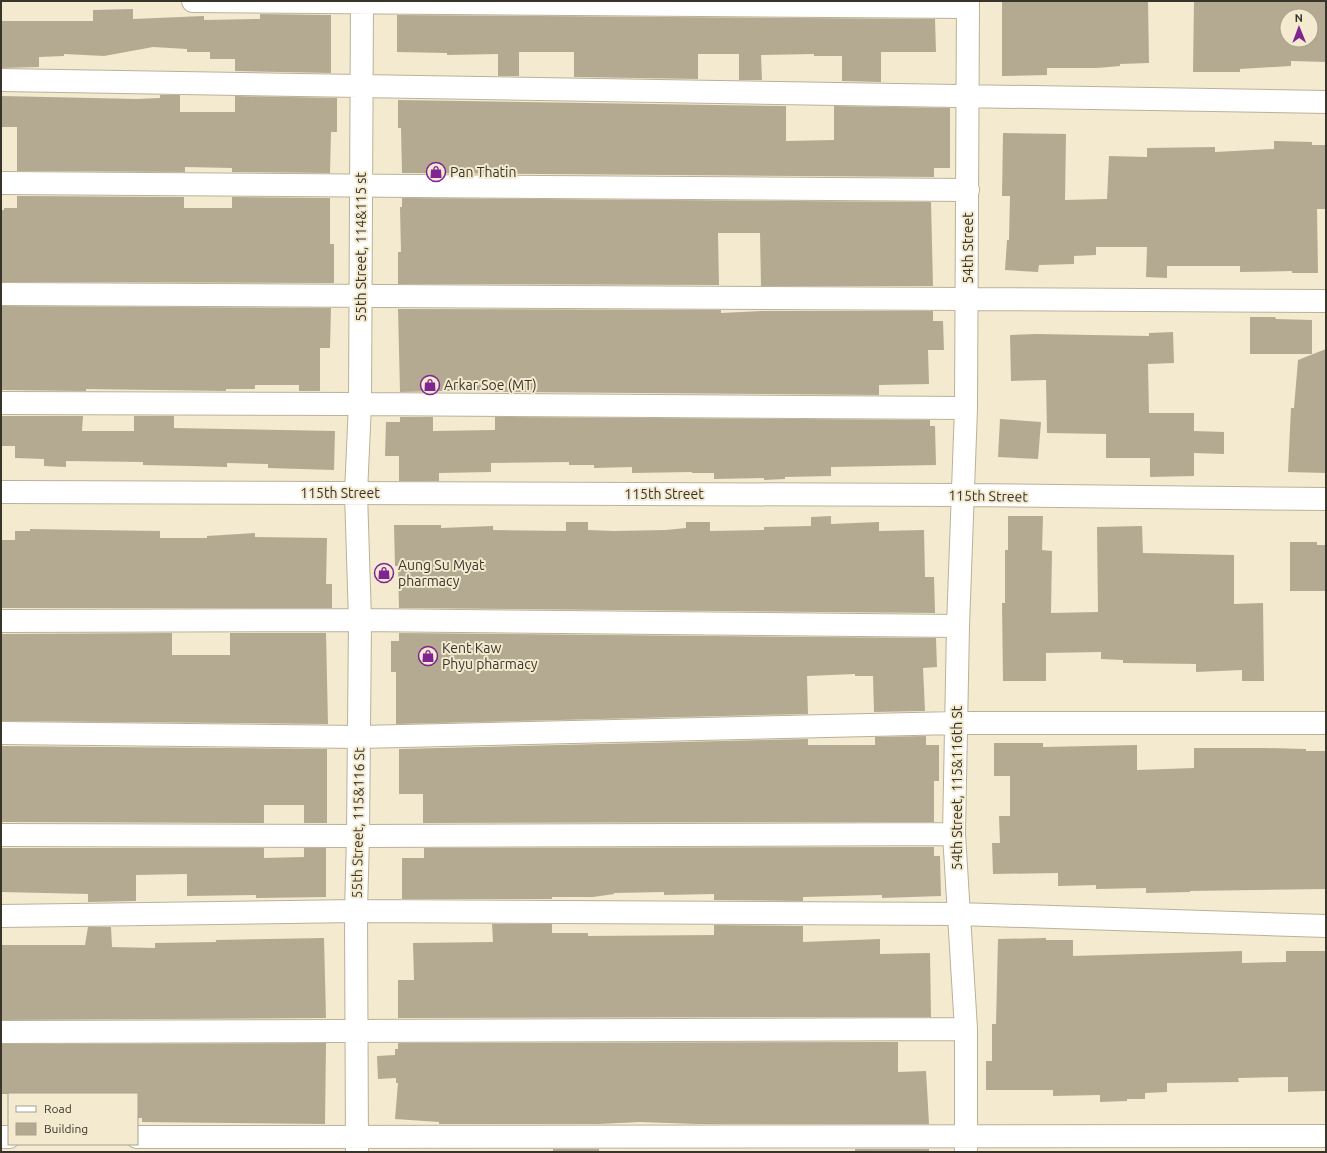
<svg xmlns="http://www.w3.org/2000/svg" width="1327" height="1153" font-family="Ubuntu,sans-serif">
	<style>
		.building { fill: #b4aa91; fill-rule: evenodd }
		.lines { fill: none; stroke-linecap: round; stroke-linejoin: round }
		.minor-casing { stroke: #bbb198; stroke-width: 24 }
		.minor { stroke: #fff; stroke-width: 22 }
		.labels { text-anchor: middle; stroke-width: 4; stroke-linejoin: round; paint-order: stroke }
		.poi-label { font-size: 14px; fill: #38342a; stroke: #f4ead0; text-anchor: start }
		.street-label { font-size: 14px; fill: #38342a; stroke: #f4ead0 }
	</style>
	<rect width="100%" height="100%" fill="#f4ead0"/>
	<path class="building" d="M1002 1H1148L1149 63 1120 64V66L1097 68H1047V75L1002 76Z
		M1194 1H1326V62L1291 61V66L1240 69V72H1193ZM1287 16H1311V40H1287Z
		M133 9V19L204 16V20L260 19V14L331 15V73L235 71V59H210V52H187V49L153 47 104 56 64 54V56L39 57V67L1 68V21H93V10Z
		M397 15 935 19 936 52H881V82L842 81V56H814V54L761 55 762 80H739V54H698V79L574 77V52H519V76H498V54L447 55V53L397 52Z
		M160 95H180V112H235V96L337 98V132H331L330 173 232 172V168L185 167V172L17 171V127H1V96L137 99 160 98Z
		M398 100 786 106V141L834 140V106L950 108V168H934V177L402 173 401 128H398Z
		M1003 133 1066 134 1065 200 1107 199 1109 156 1147 157V148L1215 147V152L1274 149V141L1312 142V145H1326V209H1317L1318 273H1292V271L1240 272V266H1167V278L1146 277 1147 247H1096V255L1074 256V264L1039 265 1038 272 1005 270 1007 240H1009L1010 196H1002Z
		M17 196 184 197V208H232V197L330 198V244H334V283L1 282V210H4V208H17Z
		M402 198 931 202 933 286H761L760 233H718L719 285 398 284V252H401L400 207H402Z
		M1 306 331 308 330 348H320V391H299V385H255V389H226V391L86 389V391L1 390Z
		M398 309 721 310V313L762 311H933V321H943L944 350H928L929 384 879 385V395L495 392V390L400 392Z
		M1250 317H1275L1276 319 1312 320V354H1250Z
		M1173 332 1174 363 1148 364 1149 413H1194V431L1224 432V454L1194 453V476L1150 477V458H1106V434L1047 433 1046 380 1011 381 1010 335 1036 334 1149 336V333Z
		M1326 349V473L1288 472 1291 408H1294L1298 360Z
		M1 416H83L82 431H134V416H174V428L335 431 334 470 268 468V464L227 463V467L190 466 143 465V462L66 461V467L44 466V459L15 458V446H1Z
		M400 417H433V431L495 430V417L930 420V426H935L936 465 831 467V476L785 477V479L764 480V478L714 479V473H692V472L632 473V467L594 468V465H569V462L491 463V472L439 473V481H399V456H385L386 422H400Z
		M1000 419 1041 422 1038 459 998 457Z
		M831 516V524L879 522V531L924 530 925 577H934L935 613 399 608 398 566H395L394 525H441V528L493 526V530L566 531V522H588V530L614 531 666 530 686 528V522H710V531L764 530V527L811 526V517Z
		M1008 516H1043L1042 550 1052 551 1051 613 1098 612 1097 527 1142 526 1143 553 1234 555V604L1263 603 1264 681H1242V670L1196 672V664L1123 663V660L1101 659V652L1046 653V681H1003L1002 603H1005V550H1008Z
		M30 529 160 531V538H207V536L255 533V537L327 538 326 584H332V608H1V540H15V531H30Z
		M1290 542H1317V545H1326V591H1290Z
		M172 633V655H230V633H326L328 724 1 721V634Z
		M399 633 936 638 937 667 923 668 925 711 874 712 873 676H855V674L807 676 808 714 396 724V672H391V641H399Z
		M926 736V745H939V781H934V822L423 823V794H399V749L808 739V745H875V737Z
		M994 743H1043V747L1137 745V770L1194 768V748H1266L1306 749V751H1326V889L1190 891V892L1146 893V888L1096 889V885L1058 886V873L993 874 992 843H1000L999 816H1010V776H994Z
		M1 746 327 749V823H304V805H264V823L1 822Z
		M934 847V856H940L941 896 882 898V895L803 897V901L714 900V894L664 895V892L614 893V894L593 897H552V899H402V858H424V848Z
		M1 848H264V858L304 857V848H326V897L256 898V895L187 896V874L136 875V901L88 902V894L1 892Z
		M492 924H552V933H588V936L714 935V925L803 926V942L880 939V954L930 953 931 1017 398 1018V980H414L413 943 493 942Z
		M88 927H111L112 947 155 948V943L216 942V940L324 938 326 1018 1 1020V945H85Z
		M1046 938V940H1073V956L1242 951V963L1286 962V951H1326V1091L1288 1092V1077L1238 1078 1239 1082 1167 1083V1092L1145 1093V1099H1127V1101L1100 1102V1095L1053 1096V1090H986V1061H992V1024H996L998 939Z
		M898 1042V1072L926 1071 929 1124H697L640 1122 599 1124H439V1122L395 1119 398 1083H396V1078L378 1079 377 1056 395 1055V1049H398V1043Z
		M326 1043 325 1124 142 1122V1118H137V1094H1V1044Z
		M553 1149H599V1152H553Z
		M855 1149H929V1152H855Z"/>
	<g class="lines">
		<g class="minor-casing">
			<path id="minor" d="M193 1 968 7
				M1 80 1326 102
				M1 183 968 190
				M1 294 1326 301
				M1 403 360 404 966 408
				M1 492 964 495 1326 499
				M1 621 360 620 958 626
				M1 733 359 737 956 723H1326
				M1 835 358 836 954 834
				M1 916 356 911 959 914 1326 926
				M1 1032 966 1029
				M1 1137H9
				M137 1137 1326 1136
				M966 1151V1029L954 834 958 626 966 408 968 1
				M357 1152 356 911 358 836 360 620 356 493 360 404 362 1"/>
		</g>
		<use href="#minor" class="minor"/>
	</g>
	<defs>
		<g id="shop-ring" transform="scale(1)"><circle r="9.5" fill="#f4ead0" stroke="#7f2490" stroke-width="1.5"/><path d="M-5-2.5h2.3a2.7 3.5 0 0 1 5.4 0H5L5.5 6h-11ZM-1.5-2.5h3a1.5 2.3 0 0 0-3 0Z" fill="#7f2490"/></g>
	</defs>
	<g fill-rule="evenodd">
		<use href="#shop-ring" x="436" y="172"/>
		<use href="#shop-ring" x="430" y="385"/>
		<use href="#shop-ring" x="384" y="573"/>
		<use href="#shop-ring" x="428" y="656"/>
	</g>
	<g class="labels">
		<g class="poi-label">
			<text x="450" y="177">Pan Thatin</text>
			<text x="444" y="390">Arkar Soe (MT)</text>
			<text x="398" y="570">Aung Su Myat<tspan x="398" dy="16">pharmacy</tspan></text>
			<text x="442" y="653">Kent Kaw<tspan x="442" dy="16">Phyu pharmacy</tspan></text>
		</g>
		<g class="street-label">
			<text transform="translate(361 247) rotate(-90)" y="5">55th Street, 114&amp;115 st</text>
			<text transform="translate(968 248) rotate(-90)" y="5">54th Street</text>
			<text x="340" y="498">115th Street</text>
			<text x="664" y="499">115th Street</text>
			<text transform="translate(988 496) rotate(1)" y="5">115th Street</text>
			<text transform="translate(957 788) rotate(-90)" y="5">54th Street, 115&amp;116th St</text>
			<text transform="translate(358 823) rotate(-89)" y="5">55th Street, 115&amp;116 St</text>
		</g>
	</g>
	<rect width="1327" height="1153" fill="none" stroke="#38342a" stroke-width="4"/>
	<rect x="8" y="1093" width="130" height="52" fill="#f4ead0" stroke="#a9a18e"/>
	<rect x="16" y="1106" width="20" height="6" fill="#ffffff" stroke="#a9a18e"/>
	<text x="44" y="1113" font-size="12" fill="#38342a">Road</text>
	<rect x="16" y="1123" width="20" height="12" fill="#b4aa91" stroke="#a9a18e"/>
	<text x="44" y="1133" font-size="12" fill="#38342a">Building</text>
	<g transform="translate(1299 28) rotate(359)"><circle r="19" fill="#f4ead0" stroke="#a9a18e"/>
	<path d="M0-3L7 15L0 10L-7 15Z" fill="#7f2490"/>
	<text y="-6" font-size="11" font-weight="bold" text-anchor="middle" fill="#38342a">N</text>
	</g>
</svg>
